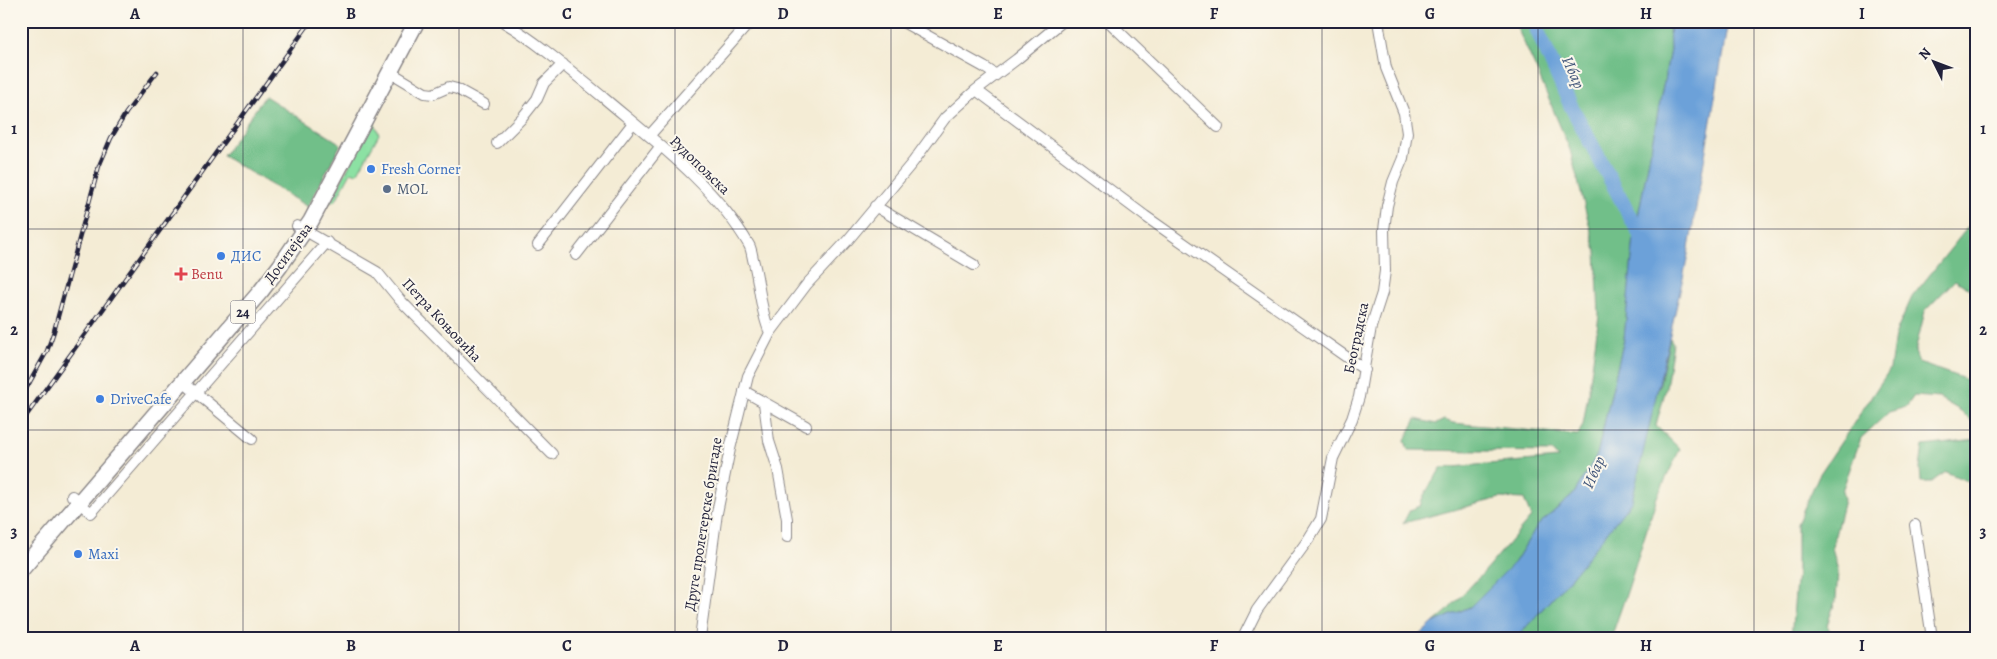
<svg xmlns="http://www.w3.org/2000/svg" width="1997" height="659" font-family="Alegreya,serif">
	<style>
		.green { fill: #8ce1a3; stroke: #57826f }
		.forest { fill: #71bf89; stroke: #4a7062 }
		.water { fill: #6ca1d9; stroke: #47628a }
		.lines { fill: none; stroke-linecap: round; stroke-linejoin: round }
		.river { stroke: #6ca1d9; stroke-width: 15 }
		.minor-casing { stroke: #8b8788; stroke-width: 12 }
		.primary-casing { stroke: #8b8788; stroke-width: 18 }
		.minor { stroke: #fff; stroke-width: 10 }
		.primary { stroke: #fff; stroke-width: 15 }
		.rail-casing { stroke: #22223b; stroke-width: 4.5 }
		.rail { stroke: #fbf7ec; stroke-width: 2.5; stroke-dasharray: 8; stroke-linecap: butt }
		.grid { fill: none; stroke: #22223b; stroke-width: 1; stroke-opacity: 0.55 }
		.shop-dot { fill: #3f7fe0; stroke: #fbf7ec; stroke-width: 2 }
		.service-dot { fill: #5c6f8a; stroke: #fbf7ec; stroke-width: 2 }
		.health-dot { fill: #e0444e; stroke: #fbf7ec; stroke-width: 2 }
		.labels { text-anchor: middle; stroke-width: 4; stroke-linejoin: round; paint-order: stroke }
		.shield { fill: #fbf7ec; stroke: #636270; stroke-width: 1 }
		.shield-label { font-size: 14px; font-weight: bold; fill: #22223b }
		.street-label { font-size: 15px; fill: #22223b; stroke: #fbf7ec }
		.shop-label { font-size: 15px; fill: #366cbe; stroke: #fbf7ec; text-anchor: start }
		.service-label { font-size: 15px; fill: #4e5e75; stroke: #fbf7ec; text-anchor: start }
		.health-label { font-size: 15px; fill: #be3a42; stroke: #fbf7ec; text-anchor: start }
		.water-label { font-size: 16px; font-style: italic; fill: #40557a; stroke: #fbf7ec }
		.neatline { fill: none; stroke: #22223b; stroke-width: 2 }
		.grid-label { font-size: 16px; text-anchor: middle; font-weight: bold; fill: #22223b }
	</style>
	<rect width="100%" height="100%" fill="#fbf7ec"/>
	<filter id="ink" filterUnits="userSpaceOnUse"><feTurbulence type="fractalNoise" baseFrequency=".02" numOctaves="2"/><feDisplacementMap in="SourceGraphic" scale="10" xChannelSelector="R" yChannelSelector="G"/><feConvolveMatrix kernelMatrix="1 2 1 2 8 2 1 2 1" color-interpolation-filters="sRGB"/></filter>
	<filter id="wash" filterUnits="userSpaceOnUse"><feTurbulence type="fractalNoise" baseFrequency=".0096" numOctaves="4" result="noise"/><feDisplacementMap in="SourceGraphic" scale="20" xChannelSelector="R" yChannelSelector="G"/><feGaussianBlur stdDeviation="1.12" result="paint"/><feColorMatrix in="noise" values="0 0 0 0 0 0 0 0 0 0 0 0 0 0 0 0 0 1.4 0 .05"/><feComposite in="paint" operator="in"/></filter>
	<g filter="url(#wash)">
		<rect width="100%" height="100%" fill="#f4ecd5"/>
		<path class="green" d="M373 119 379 134 357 174 351 172 336 200 330 203Z"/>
		<path class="forest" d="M1514 21H1669L1670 50 1634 237 1624 339 1597 455 1573 495 1537 526 1515 562 1470 607 1433 623 1446 612 1485 571 1531 517 1524 499 1500 498 1403 523 1410 510 1420 506 1424 495 1441 468 1558 458 1553 452 1408 450 1405 440 1416 419 1436 424 1444 420 1453 423 1578 435 1583 425 1590 382 1599 315 1596 251 1570 150 1537 71Z
			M265 96 341 144 308 207 223 156Z
			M1976 217V293L1955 280 1925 311 1915 352 1919 363 1976 383V485L1946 472 1931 482H1921L1920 468 1923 446 1976 440 1973 423 1961 411 1939 398 1914 396 1906 407 1889 412 1861 438 1842 491 1844 500 1832 547 1838 571 1836 599 1827 625 1833 638H1791L1797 572V524L1819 475 1890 369 1895 335 1912 297Z
			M1670 338 1673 343 1666 388 1656 426 1680 449 1657 497 1628 589 1611 638H1513L1518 636 1573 575 1659 387Z"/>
		<path class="water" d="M1669 21H1727V28L1687 260 1632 501 1573 575 1518 636 1513 638H1417L1433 623 1470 607 1515 562 1537 526 1573 495 1597 455 1624 339 1634 237 1670 50Z"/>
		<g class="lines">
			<path class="river" d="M1533 21 1571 106 1645 244"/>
		</g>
	</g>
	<g filter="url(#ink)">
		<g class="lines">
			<g class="minor-casing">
				<path id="minor" d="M502 21C539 43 572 72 605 99 656 142 715 186 749 245 752 250 752 257 754 263 760 286 760 310 770 333L807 284 848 240 913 162 945 118 976 90 1017 59 1063 21
					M901 21 984 67 996 75
					M1108 21 1218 127
					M390 72 425 93 433 94 449 87 457 89 484 104
					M976 90 1145 216 1365 370
					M649 136 751 21
					M497 143 522 118 537 99 544 83 563 64
					M875 206 974 265
					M297 226 377 272 400 300 552 454
					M538 245 633 123
					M576 255 660 147
					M183 382 252 439
					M744 391 806 426
					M764 403 769 441 778 469 787 519V537
					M72 496 91 513 327 242
					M1915 525 1932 638
					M700 638 717 513 730 449 748 376 770 333
					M1243 638 1257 610 1308 540 1321 519 1333 458 1352 419 1359 397 1371 327 1382 293 1385 271 1384 230 1387 206 1393 182 1403 158 1407 133 1404 113 1386 68 1378 21"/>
			</g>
			<g class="primary-casing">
				<path id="primary" d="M21 570 261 291 280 266 311 221 417 21"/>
			</g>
			<use href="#minor" class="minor"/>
			<use href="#primary" class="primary"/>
			<g class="rail-casing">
				<path id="rail" d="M21 398 47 351 54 331 99 166 111 138 126 113 157 72
					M21 423 311 21"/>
			</g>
			<use href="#rail" class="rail"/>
		</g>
	</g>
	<path class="grid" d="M243 21V638M459 21V638M675 21V638M891 21V638M1106 21V638M1322 21V638M1538 21V638M1754 21V638M21 229H1976M21 430H1976"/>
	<g class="shop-dot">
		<circle cx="371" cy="169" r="5"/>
		<circle cx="221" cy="256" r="5"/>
		<circle cx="100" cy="399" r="5"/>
		<circle cx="78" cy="554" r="5"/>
	</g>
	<circle class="service-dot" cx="387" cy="189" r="5"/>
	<path class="health-dot" d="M178.5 266.5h5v5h5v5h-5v5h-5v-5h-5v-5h5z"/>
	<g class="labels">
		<rect class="shield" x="230.5" y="300.5" width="25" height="23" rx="4"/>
		<g class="shield-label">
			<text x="243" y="317">24</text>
		</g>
		<g class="street-label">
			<text transform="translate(700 165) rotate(44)" y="5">Рудопољска</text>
			<text transform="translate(288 253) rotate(-54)" y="5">Доситејева</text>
			<text transform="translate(442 320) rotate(47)" y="5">Петра Коњовића</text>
			<text transform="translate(1356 338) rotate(-78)" y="5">Београдска</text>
			<text transform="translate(703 524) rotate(-81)" y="5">Друге пролетерске бригаде</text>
		</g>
		<g class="shop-label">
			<text x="381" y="174">Fresh Corner</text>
			<text x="231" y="261">ДИС</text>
			<text x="110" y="404">DriveCafe</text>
			<text x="88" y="559">Maxi</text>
		</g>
		<g class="service-label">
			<text x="397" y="194">MOL</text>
		</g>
		<g class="health-label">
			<text x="191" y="279">Benu</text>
		</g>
		<g class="water-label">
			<text transform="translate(1574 72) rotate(66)" y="6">Ибар</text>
			<text transform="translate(1593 472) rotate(-66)" y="6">Ибар</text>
		</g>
	</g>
	<rect width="1997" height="659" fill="none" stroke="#fbf7ec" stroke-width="55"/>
	<g transform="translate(1934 62) rotate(312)" stroke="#fbf7ec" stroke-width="4" paint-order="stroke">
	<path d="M0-4L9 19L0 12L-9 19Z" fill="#22223b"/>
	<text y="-8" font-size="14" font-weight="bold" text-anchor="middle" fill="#22223b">N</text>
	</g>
	<rect x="28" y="28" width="1942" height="604" class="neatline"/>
	<g class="grid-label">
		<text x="135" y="19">A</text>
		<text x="351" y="19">B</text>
		<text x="567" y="19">C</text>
		<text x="783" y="19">D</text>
		<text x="998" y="19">E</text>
		<text x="1214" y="19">F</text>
		<text x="1430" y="19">G</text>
		<text x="1646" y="19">H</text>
		<text x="1862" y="19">I</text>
		<text x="14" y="134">1</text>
		<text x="1983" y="134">1</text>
		<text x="14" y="335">2</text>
		<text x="1983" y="335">2</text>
		<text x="14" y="537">3</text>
		<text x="1983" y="537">3</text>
		<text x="135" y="651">A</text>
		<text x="351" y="651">B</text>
		<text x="567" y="651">C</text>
		<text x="783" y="651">D</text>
		<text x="998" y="651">E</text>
		<text x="1214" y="651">F</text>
		<text x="1430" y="651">G</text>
		<text x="1646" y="651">H</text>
		<text x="1862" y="651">I</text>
	</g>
</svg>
